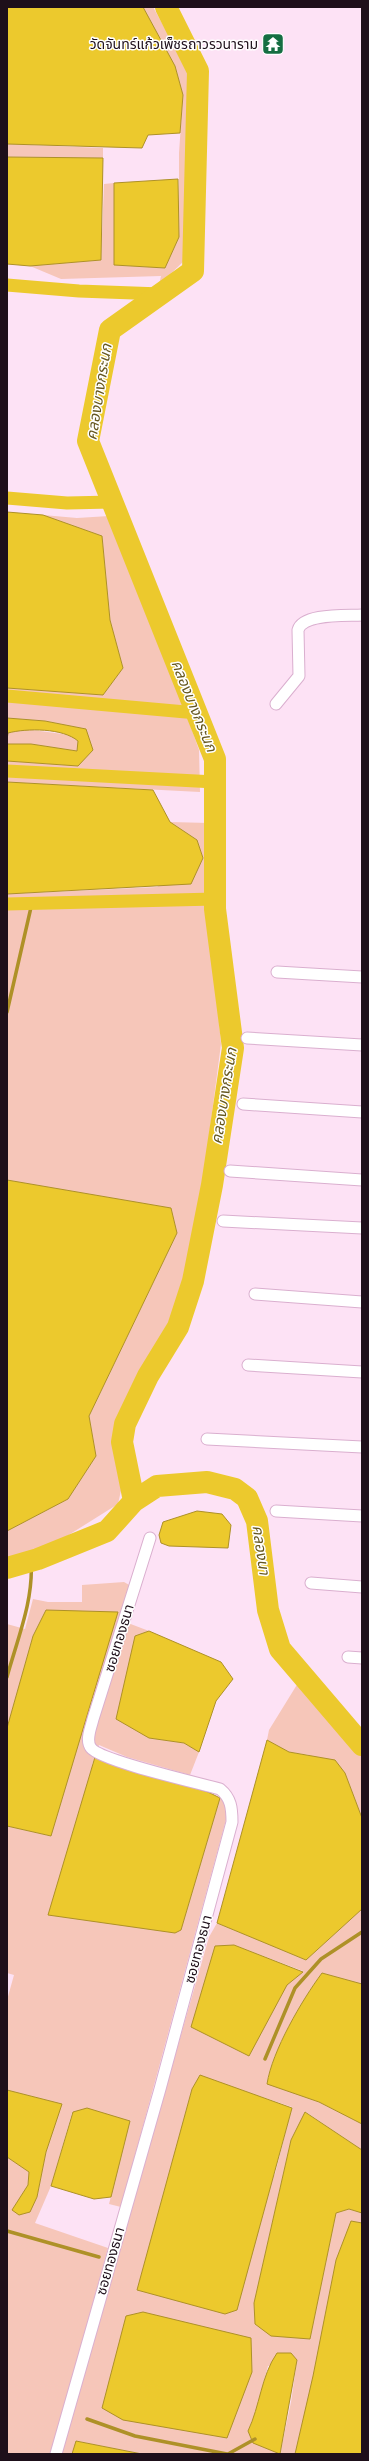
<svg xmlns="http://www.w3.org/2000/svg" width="369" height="2461" font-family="'Crimson Pro','Noto Sans Thai',serif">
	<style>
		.green { fill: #f6c6b9; fill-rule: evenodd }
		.water { fill: #ecc92d; stroke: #ae9127 }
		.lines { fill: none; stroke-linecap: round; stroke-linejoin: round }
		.stream { stroke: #ae9127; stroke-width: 3.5 }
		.canal { stroke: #ecc92d; stroke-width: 13 }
		.river { stroke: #ecc92d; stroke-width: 22 }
		.street-casing { stroke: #daafcf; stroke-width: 13 }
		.street { stroke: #fff; stroke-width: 11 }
		.labels { text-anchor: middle; stroke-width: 3; stroke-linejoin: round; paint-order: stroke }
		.poi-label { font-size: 14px; fill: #1e0f1a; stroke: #fff; text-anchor: end }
		.street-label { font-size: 14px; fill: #1e0f1a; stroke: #fff }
		.water-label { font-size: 15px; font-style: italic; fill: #65571f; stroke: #fff }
	</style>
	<rect width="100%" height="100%" fill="#fde2f5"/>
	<path class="green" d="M143 7H153L191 75 186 259 159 285 161 276 61 279 30 266 101 260 104 184 114 183V265L165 268 179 237V153L183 95 175 66Z
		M7 144 103 148V158L7 157Z
		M43 515 77 518 109 516 178 691 199 750 200 792 7 782V761L78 766 86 729 46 721 7 718V688L103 695 123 668 110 620 102 536Z
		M25 729 70 735 78 741V751L31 744H7L8 733Z
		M170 822 209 823V908L221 1044 203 1182 183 1295 140 1386 116 1427 122 1486 118 1504 59 1541 7 1561V1531L68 1499 96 1456 89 1416 177 1233 171 1208 7 1180V894L157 887 203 858 197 840Z
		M124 1582 138 1590 128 1623 149 1631 135 1636 149 1738 184 1743 199 1752 190 1775 127 1757 99 1745 92 1765 181 1930 220 1798 225 1801 227 1816 121 2207 109 2204 130 2121 72 2113 51 2186 35 2223 108 2248 51 2454H7V2157L29 2172 28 2185 13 2210 37 2197 46 2152 61 2104 7 2090V2000L14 1975 7 1973V1826L50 1836 46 1610 33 1636 7 1728V1624L25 1629 33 1599 48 1602H82V1585Z
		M298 1683 362 1756V1818L345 1773 309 1755 289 1752 267 1740 269 1730Z
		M362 1909V1984L322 1973C302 2000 272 2051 267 2083L319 2102 362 2124V2150L306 2112 291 2140 254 2303 255 2324 310 2339 336 2213 349 2209 362 2213V2223L351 2221 295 2454H142L77 2441 72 2454H61L209 1937 217 1923 306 1960ZM234 1945 303 1971V1972L287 1985ZM200 2076 292 2107 275 2174 138 2290 192 2089ZM297 2360 291 2402 280 2454 248 2431 254 2417 268 2366Z"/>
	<path class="water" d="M7 7H143L175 66 183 95 180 133 148 135 142 148 7 144Z
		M7 157 103 158 101 260 30 266 7 264Z
		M178 179 179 237 165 268 114 265V183Z
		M7 512 43 515 102 536 110 620 123 668 103 695 7 688Z
		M7 718 45 721 86 729 93 750 78 766 7 761V744H31L77 751 78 741C63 728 27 728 8 733L7 740Z
		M7 782 153 790 170 822 197 840 203 858 191 884 7 894Z
		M7 1180 171 1208 177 1233 89 1416 96 1456 68 1499 7 1531Z
		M197 1511 222 1514 231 1525 228 1548 169 1546 161 1543 159 1535 163 1522Z
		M46 1610 118 1612 51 1836 7 1826V1728L33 1636Z
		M149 1631 221 1662 233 1679 216 1701 199 1752 184 1743 149 1738 116 1719 135 1636Z
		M267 1740 289 1752 335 1760 345 1773 362 1818V1909L306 1960 217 1923Z
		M95 1757 208 1792 220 1798 181 1930 175 1933 48 1915Z
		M234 1945 303 1972 287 1985 249 2056 191 2027 215 1946Z
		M322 1973 362 1984V2124L319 2102 267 2084C272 2051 302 2000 322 1973Z
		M200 2075 292 2108 237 2310 225 2314 137 2290 192 2089Z
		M7 2090 62 2104 46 2152 37 2197 30 2212 19 2215 12 2210 28 2185 29 2172 7 2157Z
		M87 2108 130 2121 111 2197 94 2199 51 2186 73 2112Z
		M305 2112 362 2150V2213L349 2209 336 2213 310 2339 271 2336 255 2324 254 2303 291 2140Z
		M351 2221 362 2223V2454H295L313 2376 336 2260Z
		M143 2312 251 2338 252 2372 227 2438 123 2420 102 2408 126 2316Z
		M277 2353H291L297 2360 280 2454 253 2443 248 2431C260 2406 261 2376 277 2353Z
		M76 2441 142 2454H72Z"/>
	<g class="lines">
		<path class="stream" d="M7 1012 32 903
			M7 1677C17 1640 34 1600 31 1561
			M265 2059 295 1988 321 1959 362 1932
			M7 2231 99 2257
			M87 2419 135 2436 227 2454
			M228 2454 255 2439"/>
		<path class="canal" d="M7 285 79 291 161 294
			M7 498 67 503 112 502
			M7 696 197 713
			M7 771 215 782
			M7 904 215 899"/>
		<path class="river" d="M134 1501 122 1442 125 1424 148 1376 178 1327 193 1281 212 1185 233 1048 215 909V759L88 441 110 330 193 271 198 71 166 7
			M7 1568 38 1559 107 1531 134 1501 157 1486 207 1482 235 1489 247 1498 257 1521 268 1610 280 1649 362 1745"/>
		<g class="street-casing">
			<path id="street" d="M276 704 299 676 298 630C303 613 346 616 362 615
				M277 972 362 977
				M247 1038 362 1045
				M243 1104 362 1112
				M230 1171 362 1180
				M223 1221 362 1228
				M255 1294 362 1302
				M248 1365 362 1372
				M207 1439 362 1447
				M276 1511 362 1516
				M311 1583 362 1587
				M348 1657 362 1658
				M56 2454 160 2089 232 1822C232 1808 231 1798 220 1789 199 1783 101 1761 91 1748 85 1740 91 1728 93 1719L150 1538"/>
		</g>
		<use href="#street" class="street"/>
	</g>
	<defs>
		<g id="temple-square" transform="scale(1.15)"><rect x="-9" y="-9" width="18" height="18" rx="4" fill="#156e42" stroke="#fff"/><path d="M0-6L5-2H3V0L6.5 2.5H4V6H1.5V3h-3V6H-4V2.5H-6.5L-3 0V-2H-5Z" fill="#fff"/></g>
	</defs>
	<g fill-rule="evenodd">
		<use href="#temple-square" x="273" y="44"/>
	</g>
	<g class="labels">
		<g class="poi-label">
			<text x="258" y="49">วัดจันทร์แก้วเพ็ชรถาวรวนาราม</text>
		</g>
		<g class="street-label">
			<text transform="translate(119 1638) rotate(-73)" y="5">ซอยทองธนา</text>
			<text transform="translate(198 1949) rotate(-75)" y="5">ซอยทองธนา</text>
			<text transform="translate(110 2261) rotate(-74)" y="5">ซอยทองธนา</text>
		</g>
		<g class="water-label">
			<text transform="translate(99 392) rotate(-81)" y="5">คลองบางกระนก</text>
			<text transform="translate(194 706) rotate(68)" y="5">คลองบางกระนก</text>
			<text transform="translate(224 1096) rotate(-81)" y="5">คลองบางกระนก</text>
			<text transform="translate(261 1550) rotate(82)" y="5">คลองนา</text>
		</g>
	</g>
	<rect width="369" height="2461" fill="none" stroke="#1e0f1a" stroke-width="16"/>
</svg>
